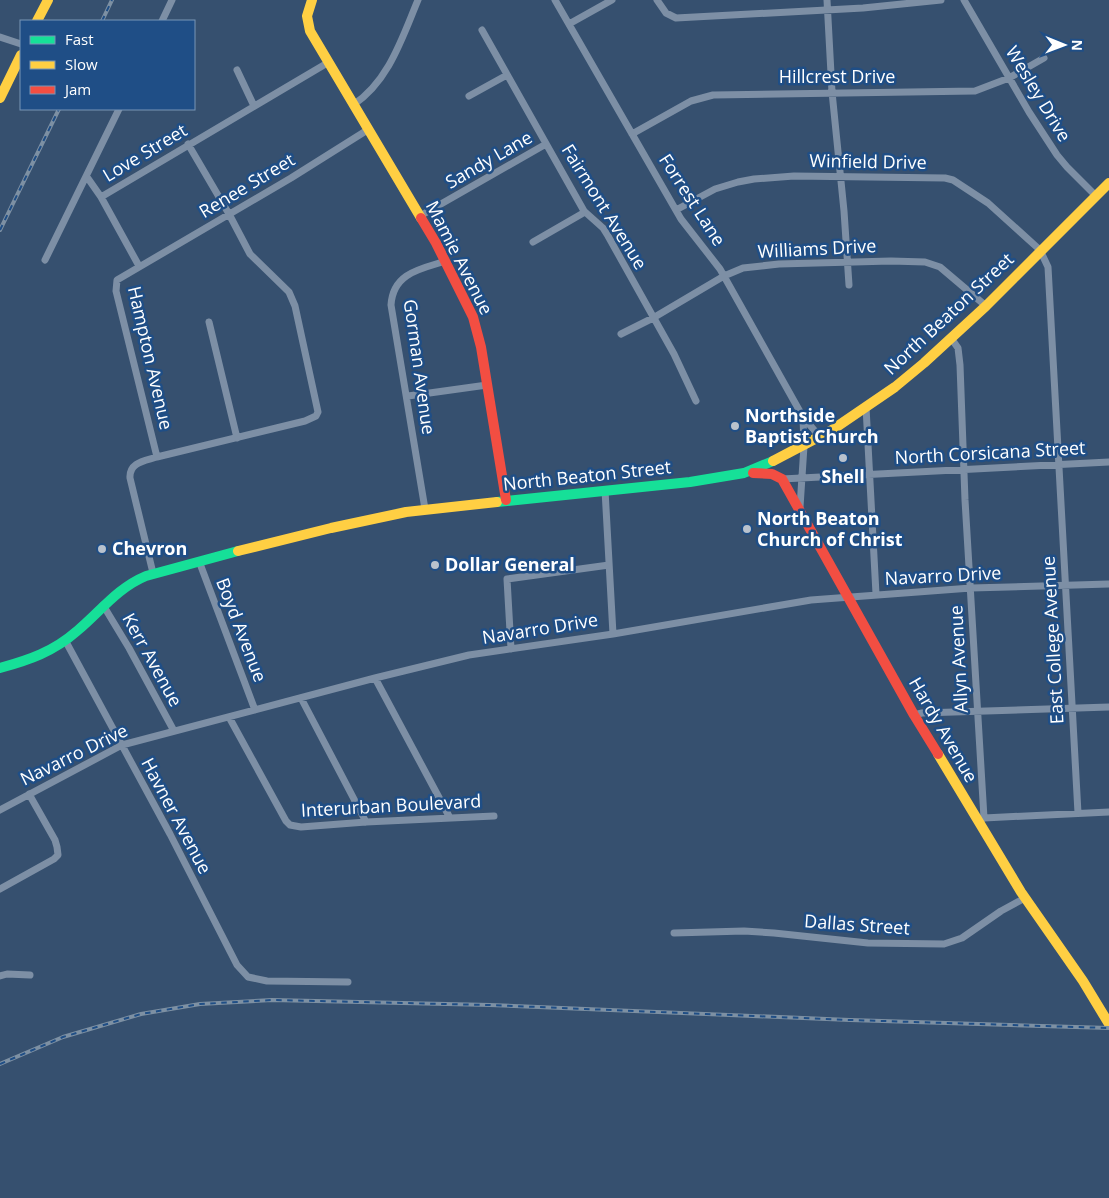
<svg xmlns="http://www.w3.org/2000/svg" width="1109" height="1198" font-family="'Open Sans',sans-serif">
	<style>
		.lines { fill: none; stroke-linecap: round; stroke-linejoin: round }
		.street { stroke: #7d8fa5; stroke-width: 7 }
		.fast { stroke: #16e098; stroke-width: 10 }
		.slow { stroke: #ffcf43; stroke-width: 10 }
		.jam { stroke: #f24e42; stroke-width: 10 }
		.rail-casing { stroke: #7d90a3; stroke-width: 4 }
		.rail { stroke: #1f4e86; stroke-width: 2; stroke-dasharray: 5.5; stroke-linecap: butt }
		.poi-dot { fill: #b9c2cd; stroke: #1f4e86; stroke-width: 2 }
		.labels { text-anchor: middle; stroke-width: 5; stroke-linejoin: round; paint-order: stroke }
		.street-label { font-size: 18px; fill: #fff; stroke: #1f4e86 }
		.poi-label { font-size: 18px; font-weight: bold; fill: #fff; stroke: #1f4e86; text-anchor: start }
	</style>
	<rect width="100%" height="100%" fill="#36506f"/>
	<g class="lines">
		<path class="street" d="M555 0 681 219 720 269 803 417 820 437
			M657 0 666 13 676 18 863 8 941 0
			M827 0 832 92 844 211 849 285
			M964 0 1029 112 1057 155 1067 167 1096 196
			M162 21 172 0
			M569 24 612 0
			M482 30 584 211 603 228 608 236 674 354 696 401
			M0 37 21 44
			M237 70 254 106
			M469 96 507 75
			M353 105C389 81 402 38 418 0
			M632 134 691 101 713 95 975 91 1009 78 1044 58
			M87 177 101 197 139 266
			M101 197 329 62
			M676 210 715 189 738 182 754 179 794 176 945 178 953 180 988 203 1040 250 1048 267 1078 813
			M420 216 546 144
			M533 242 585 212
			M45 260 119 109
			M209 322 237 438
			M621 334 653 318 724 276 743 268 779 264 891 261 925 262 940 267 986 306
			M951 338 958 348 960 365 965 500 984 818
			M408 396 487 385
			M866 407 876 594
			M157 457 116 291 117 280 291 178 369 129
			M782 479 1109 462
			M605 490 613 634
			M800 507 804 446 803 418
			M425 509 391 305C393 273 420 269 446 261
			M199 561 255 710
			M153 573 130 478C129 462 145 461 157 457L305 421 316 416 318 412 295 306 289 292 250 254 229 214 188 144
			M103 605 129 648 174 731
			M65 640 170 834 237 965 248 977 267 981 348 982
			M511 649 507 579 609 565
			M375 678 450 818
			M301 698 366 822
			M914 715 922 713 1109 707
			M229 717 286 821 290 825 301 827 366 822 494 816
			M0 810 122 745 375 678 469 655 613 634 811 600 971 588 1109 584
			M980 820 984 818 1109 812
			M0 889 54 859 58 855 57 847 55 840 29 794
			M674 933 744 931 774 933 868 943 944 944 962 938 1001 911 1025 898
			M0 976 7 974 30 975"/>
		<path class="fast" d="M497 502 690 482 744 473 773 461
			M0 668C29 660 53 652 77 631 100 612 117 588 146 576L238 551"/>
		<path class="slow" d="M312 0 307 16 310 31 421 218
			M37 21 48 0
			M0 98 21 55
			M773 461 832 430 895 387 924 363 986 306 1109 183
			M238 551 331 528 406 512 497 502
			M938 754 1021 892 1083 981 1109 1024"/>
		<path class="jam" d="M421 218 436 243 473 317 481 347 506 500
			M753 473 772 474 782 479 914 715 938 754"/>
		<g class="rail-casing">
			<path id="rail" d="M102 21 112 0
				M0 230 59 109
				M0 1064 63 1037 141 1014 200 1004 272 1000 490 1005 850 1020 1109 1028"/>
		</g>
		<use href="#rail" class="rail"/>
	</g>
	<g class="poi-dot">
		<circle cx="735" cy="426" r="5"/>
		<circle cx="843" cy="458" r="5"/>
		<circle cx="747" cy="529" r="5"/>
		<circle cx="102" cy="549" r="5"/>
		<circle cx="435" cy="565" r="5"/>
	</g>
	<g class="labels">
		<g class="street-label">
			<text x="837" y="83">Hillcrest Drive</text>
			<text transform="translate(1038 94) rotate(59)" y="6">Wesley Drive</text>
			<text transform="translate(145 153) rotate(-31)" y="6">Love Street</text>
			<text transform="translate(489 160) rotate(-30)" y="6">Sandy Lane</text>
			<text transform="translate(868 162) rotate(1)" y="6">Winfield Drive</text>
			<text transform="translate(247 186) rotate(-31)" y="6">Renee Street</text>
			<text transform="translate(692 200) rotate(57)" y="6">Forrest Lane</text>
			<text transform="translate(604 207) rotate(58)" y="6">Fairmont Avenue</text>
			<text transform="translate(817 249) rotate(-3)" y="6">Williams Drive</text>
			<text transform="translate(459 258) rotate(63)" y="6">Mamie Avenue</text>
			<text transform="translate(949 314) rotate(-43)" y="6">North Beaton Street</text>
			<text transform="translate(150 358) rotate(77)" y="6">Hampton Avenue</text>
			<text transform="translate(419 367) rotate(82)" y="6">Gorman Avenue</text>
			<text transform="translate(990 453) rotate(-3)" y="6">North Corsicana Street</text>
			<text transform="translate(587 476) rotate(-6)" y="6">North Beaton Street</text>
			<text transform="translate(943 576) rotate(-3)" y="6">Navarro Drive</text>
			<text transform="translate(540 629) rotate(-9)" y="6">Navarro Drive</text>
			<text transform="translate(241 630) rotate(69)" y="6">Boyd Avenue</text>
			<text transform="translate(1053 640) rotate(-93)" y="6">East College Avenue</text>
			<text transform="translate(959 659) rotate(-93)" y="6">Allyn Avenue</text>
			<text transform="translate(152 660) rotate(61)" y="6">Kerr Avenue</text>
			<text transform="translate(943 730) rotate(60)" y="6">Hardy Avenue</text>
			<text transform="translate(74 755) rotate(-26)" y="6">Navarro Drive</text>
			<text transform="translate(391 806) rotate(-3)" y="6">Interurban Boulevard</text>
			<text transform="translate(176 816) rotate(62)" y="6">Havner Avenue</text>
			<text transform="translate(857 925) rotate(4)" y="6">Dallas Street</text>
		</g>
		<g class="poi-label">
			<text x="745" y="422">Northside<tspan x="745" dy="21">Baptist Church</tspan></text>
			<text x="843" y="483" text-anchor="middle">Shell</text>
			<text x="757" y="525">North Beaton<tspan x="757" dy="21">Church of Christ</tspan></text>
			<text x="112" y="555">Chevron</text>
			<text x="445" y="571">Dollar General</text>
		</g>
	</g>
	<rect x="20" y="20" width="175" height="90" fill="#1f4e86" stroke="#7995b6"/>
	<rect x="30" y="36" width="25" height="8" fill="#16e098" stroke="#7995b6"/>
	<text x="65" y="45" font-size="15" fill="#ffffff">Fast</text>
	<rect x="30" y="61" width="25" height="8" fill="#ffcf43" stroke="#7995b6"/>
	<text x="65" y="70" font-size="15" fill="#ffffff">Slow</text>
	<rect x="30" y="86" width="25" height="8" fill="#f24e42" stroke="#7995b6"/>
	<text x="65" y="95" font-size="15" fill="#ffffff">Jam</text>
	<g transform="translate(1064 45) rotate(91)" stroke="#1f4e86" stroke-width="4" paint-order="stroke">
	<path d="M0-4L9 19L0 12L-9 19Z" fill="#ffffff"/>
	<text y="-8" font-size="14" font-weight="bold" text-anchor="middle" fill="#ffffff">N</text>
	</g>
</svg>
